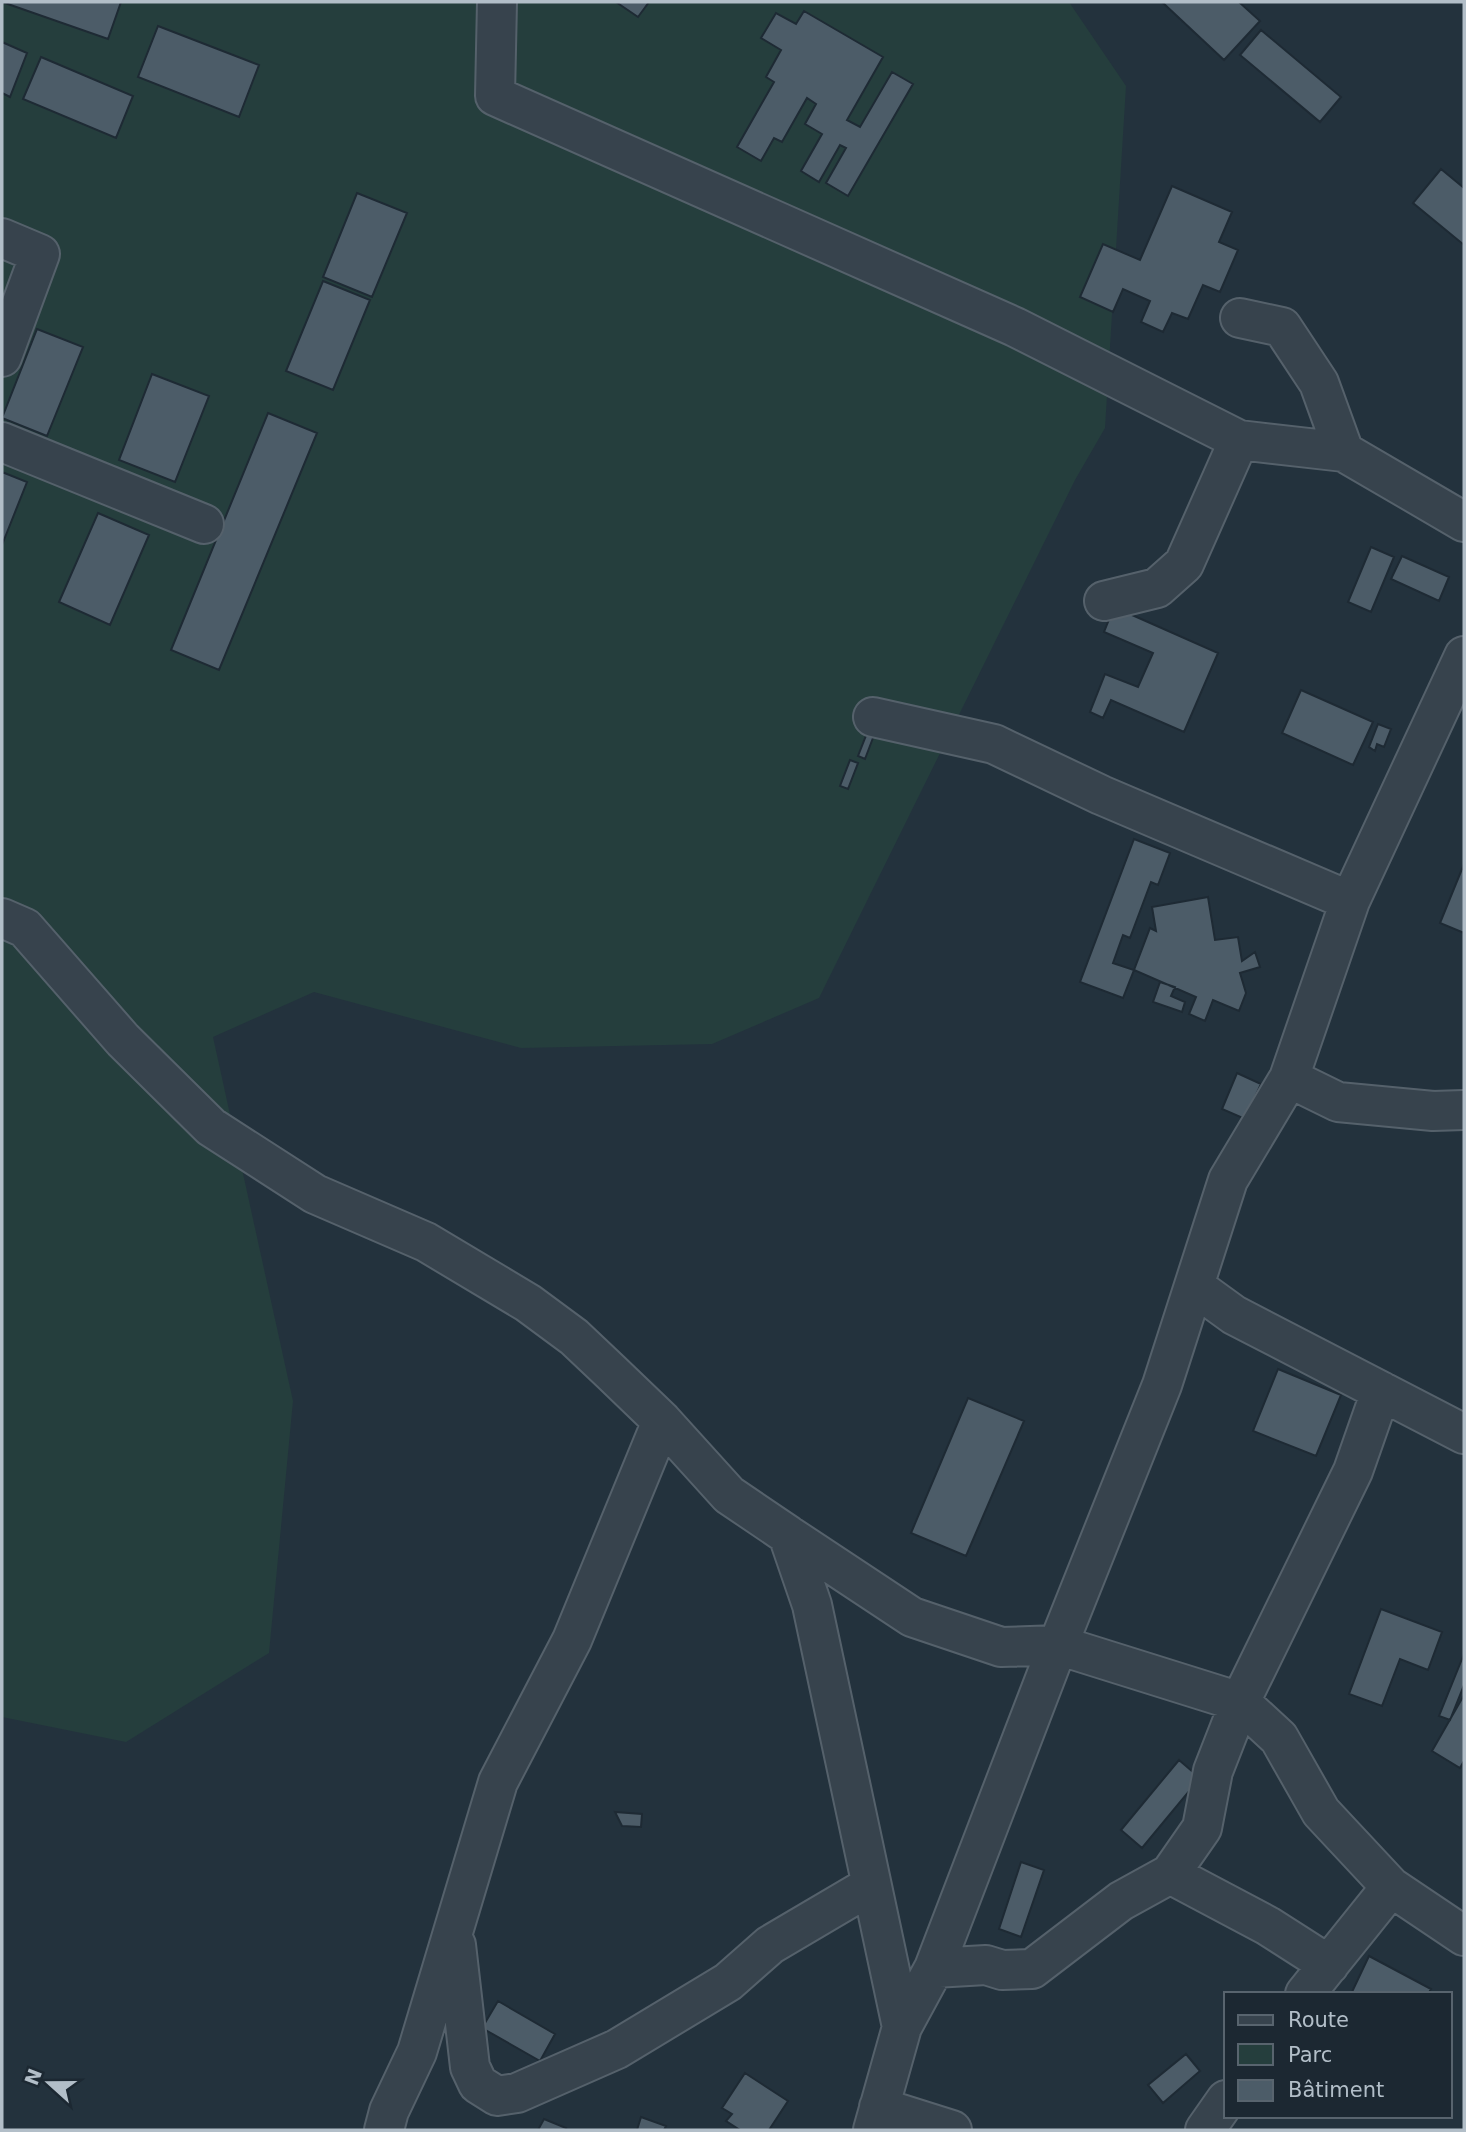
<svg xmlns="http://www.w3.org/2000/svg" width="1466" height="2132" font-family="'DejaVu Sans',sans-serif">
	<style>
		.green { fill: #253e3d }
		.building { fill: #4c5c68; stroke: #1e2a34; stroke-width: 2 }
		.lines { fill: none; stroke-linecap: round; stroke-linejoin: round }
		.minor-casing { stroke: #55616b; stroke-width: 42 }
		.minor { stroke: #37434d; stroke-width: 38 }
	</style>
	<rect width="100%" height="100%" fill="#23323d"/>
	<path class="green" d="M2 2H1069L1126 86 1105 428 1075 480 819 998 712 1044 521 1048 314 992 213 1037 293 1401 269 1653 126 1742 2 1717Z"/>
	<path class="building" d="M2 2H121L108 39Z
		M616 2H649L638 17Z
		M1162 2H1239L1260 21 1224 60Z
		M804 11 883 57 847 120 860 127 892 72 913 84 848 196 826 183 846 148 840 145 819 182 801 171 822 134 805 124 816 104 807 98 782 142 774 138 761 161 737 147 774 82 766 77 781 50 761 38 776 13 796 24Z
		M158 26 259 65 239 117 138 77Z
		M1261 30 1341 97 1320 122 1240 55Z
		M2 42 27 53 10 97 2 93Z
		M41 57 133 96 116 138 23 99Z
		M1441 169 1464 188V245L1413 203Z
		M1172 186 1232 212 1219 242 1238 250 1220 292 1203 285 1188 319 1172 313 1163 332 1141 322 1150 301 1123 289 1113 312 1080 297 1103 244 1140 260Z
		M357 193 407 213 372 297 323 277Z
		M323 281 370 300 333 390 286 371Z
		M37 329 83 347 47 436 2 418Z
		M152 374 209 396 175 482 119 460Z
		M268 413 317 433 219 670 171 650Z
		M2 472 27 482 2 545Z
		M98 513 149 535 110 625 59 602Z
		M1371 547 1394 557 1371 612 1348 602Z
		M1402 556 1449 577 1439 601 1391 579Z
		M1114 607 1218 653 1184 732 1111 700 1103 718 1090 712 1105 674 1138 687 1153 653 1104 632Z
		M1301 690 1373 722 1353 765 1282 733Z
		M1378 724 1391 729 1384 747 1377 744 1375 751 1369 747Z
		M869 728 876 730 865 759 858 756Z
		M850 760 858 763 848 789 840 786Z
		M1134 839 1170 853 1158 885 1151 882 1130 938 1123 935 1113 963 1134 970 1123 998 1080 982Z
		M1464 864V933L1440 923Z
		M1208 897 1215 940 1238 937 1242 961 1255 952 1260 967 1240 973 1246 993 1239 1011 1213 1000 1205 1021 1189 1014 1196 997 1134 970 1150 928 1156 931 1152 907Z
		M1160 982 1175 987 1171 996 1185 1002 1182 1012 1153 1002Z
		M1237 1073 1261 1084 1245 1119 1222 1109Z
		M1278 1369 1341 1395 1316 1456 1253 1431Z
		M968 1398 1024 1421 966 1556 911 1533Z
		M1381 1609 1442 1632 1428 1670 1400 1659 1382 1706 1349 1694Z
		M1464 1654V1685L1450 1720 1439 1716Z
		M1464 1695V1761L1460 1768 1432 1751Z
		M1179 1760 1200 1778 1142 1848 1121 1830Z
		M615 1812 642 1814 641 1827 622 1826Z
		M1021 1862 1044 1870 1021 1937 999 1929Z
		M1369 1956 1431 1989 1428 1994H1351Z
		M498 2001 555 2034 540 2061 482 2028Z
		M1186 2054 1200 2071 1163 2103 1148 2085Z
		M745 2073 788 2101 769 2130H740L726 2121 732 2114 722 2108Z
		M641 2117 666 2126 664 2130H637Z
		M544 2119 566 2128 565 2130H538Z"/>
	<g class="lines">
		<g class="minor-casing">
			<path id="minor" d="M497 2 495 96 1015 327 1239 440 1344 452 1464 522
				M2 238 40 254 2 357
				M1240 318 1282 327 1319 383 1344 452
				M2 442 204 524
				M1104 601 1157 588 1184 564 1239 440
				M873 717 994 744 1101 795 1350 901
				M2 918 25 928 123 1040 211 1127 315 1194 426 1242 528 1303 574 1337 611 1372 662 1421 729 1495 788 1535 812 1605 902 2027
				M1289 1078 1338 1102 1433 1111 1464 1110
				M1194 1286 1234 1315 1464 1434
				M788 1535 912 1617 1001 1647 1058 1645 1240 1702 1279 1738 1321 1812 1391 1887 1464 1936
				M1170 1874 1268 1926 1329 1965
				M456 1945 470 2067 478 2084 497 2096 517 2093 617 2049 728 1982 770 1945 870 1886
				M934 1968 986 1965 1002 1970 1032 1969 1121 1901 1170 1874 1202 1828 1213 1771 1240 1702 1353 1471 1381 1391
				M1305 1994 1391 1887
				M879 2107 952 2130
				M384 2130 389 2111 417 2052 498 1782 572 1640 662 1421
				M873 2130 902 2027 934 1968 1058 1645 1162 1385 1228 1180 1289 1078 1350 901 1464 656
				M1205 2130 1226 2100"/>
		</g>
		<use href="#minor" class="minor"/>
	</g>
	<rect width="1466" height="2132" fill="none" stroke="#b2bec8" stroke-width="7"/>
	<rect x="1224" y="1992" width="228" height="126" fill="#1c2832" stroke="#58646e" stroke-width="2"/>
	<rect x="1238" y="2015" width="35" height="10" fill="#37434d" stroke="#58646e" stroke-width="2"/>
	<text x="1288" y="2027" font-size="21" fill="#b2bec8">Route</text>
	<rect x="1238" y="2044" width="35" height="21" fill="#253e3d" stroke="#58646e" stroke-width="2"/>
	<text x="1288" y="2062" font-size="21" fill="#b2bec8">Parc</text>
	<rect x="1238" y="2080" width="35" height="21" fill="#4c5c68" stroke="#58646e" stroke-width="2"/>
	<text x="1288" y="2097" font-size="21" fill="#b2bec8">Bâtiment</text>
	<g transform="translate(49 2083) rotate(291)" stroke="#1c2832" stroke-width="5" paint-order="stroke">
	<path d="M0-5L12 26L0 18L-12 26Z" fill="#b2bec8"/>
	<text y="-10" font-size="19" font-weight="bold" text-anchor="middle" fill="#b2bec8">N</text>
	</g>
</svg>
